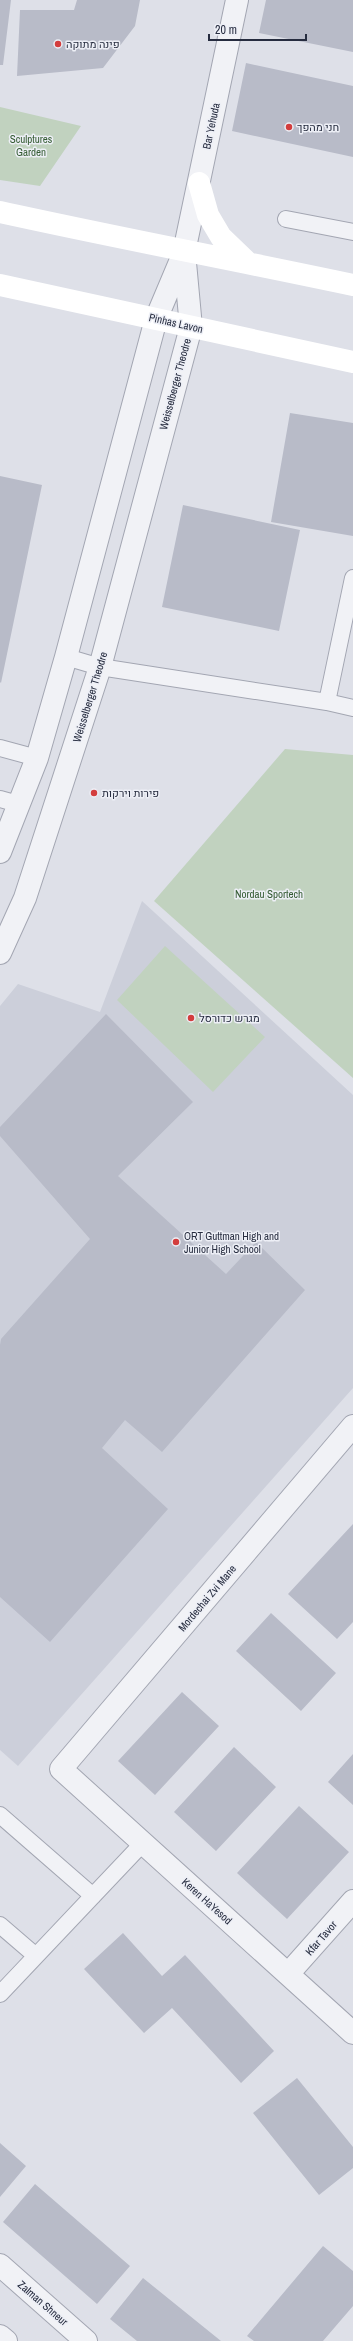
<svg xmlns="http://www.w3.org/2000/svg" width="353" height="2341" font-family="'Archivo Narrow',Heebo,sans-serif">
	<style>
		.built { fill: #cccfda }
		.green { fill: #c1d2bf }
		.building { fill: #b8bbc8 }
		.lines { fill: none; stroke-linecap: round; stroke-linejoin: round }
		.service-casing { stroke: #a3a6b2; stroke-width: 18 }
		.minor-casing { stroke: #a3a6b2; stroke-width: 24 }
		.tertiary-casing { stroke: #a3a6b2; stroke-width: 24 }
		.service { stroke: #f1f2f6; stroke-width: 16 }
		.minor { stroke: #f1f2f6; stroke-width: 22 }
		.tertiary { stroke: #f1f2f6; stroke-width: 22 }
		.secondary { stroke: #fff; stroke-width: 22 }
		.poi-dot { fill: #d33d3d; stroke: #edeff6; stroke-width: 1.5 }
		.labels { text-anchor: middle; stroke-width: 3; stroke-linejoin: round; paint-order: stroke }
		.poi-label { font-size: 11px; fill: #262c3f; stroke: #edeff6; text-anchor: start }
		.street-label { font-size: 11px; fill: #262c3f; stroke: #edeff6 }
		.park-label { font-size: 11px; fill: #355c33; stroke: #edeff6 }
	</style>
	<rect width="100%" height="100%" fill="#dee0e8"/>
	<path class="built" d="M142 901 353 1095V1388L18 1766 0 1750V1006L18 984 100 1012Z"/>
	<path class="green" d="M0 107 81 126 40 186 0 180Z
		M285 749 353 755V1078L154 901Z
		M165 946 265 1037 213 1092 117 1000Z"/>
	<path class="building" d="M0 0H11L3 65H0Z
		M77 0H140L135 26 103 68 17 76 20 10H74Z
		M266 0H353V52L259 33Z
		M246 63 353 86V157L232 131Z
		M290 413 353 423V536L271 522Z
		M0 476 42 485 1 683 0 682Z
		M183 505 300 530 279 631 162 607Z
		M106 1014 193 1102 118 1176 226 1274 256 1242 305 1290 162 1452 125 1420 102 1448 168 1509 50 1642 0 1597V1345L1 1339 90 1239 0 1136V1127Z
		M353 1524V1622L337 1639 288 1594Z
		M271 1613 336 1673 301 1711 236 1651Z
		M182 1692 219 1726 155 1795 118 1761Z
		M234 1747 276 1787 216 1851 174 1812Z
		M353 1754V1805L328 1782Z
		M299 1806 349 1852 287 1919 237 1873Z
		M123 1933 162 1976 185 1955 274 2051 241 2083 172 2008 144 2033 84 1969Z
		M297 2078 353 2147V2168L319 2195 253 2113Z
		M0 2143 26 2166 0 2197Z
		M35 2184 130 2266 97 2304 3 2222Z
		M323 2246 353 2271V2306L323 2341H254L247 2336Z
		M143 2278 221 2341H137L110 2319Z"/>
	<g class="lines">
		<g class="service-casing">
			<path id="service" d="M286 219 353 232
				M66 657 100 667 327 702 353 708
				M327 702 353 578
				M0 748 37 758
				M0 799 18 804
				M0 1815 93 1896
				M0 1925 36 1956
				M0 1994 143 1843"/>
		</g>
		<g class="minor-casing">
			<path id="minor" d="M184 252 237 0
				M353 1426 61 1769 353 2033
				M288 1974 353 1901"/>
		</g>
		<g class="tertiary-casing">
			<path id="tertiary" d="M0 852 37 758 66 657 156 319 183 255
				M0 953 25 898 100 667 191 327 184 252
				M0 2265 86 2341
				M0 2336 6 2341"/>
		</g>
		<use href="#service" class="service"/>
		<use href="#minor" class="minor"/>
		<use href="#tertiary" class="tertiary"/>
		<path class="secondary" d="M199 183 208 215 221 237 247 262
			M0 212C118 238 235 260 353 285
			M0 285 353 362"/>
	</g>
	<g class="poi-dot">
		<circle cx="58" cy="44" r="4"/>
		<circle cx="289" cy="127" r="4"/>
		<circle cx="94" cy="793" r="4"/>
		<circle cx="191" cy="1018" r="4"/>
		<circle cx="176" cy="1242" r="4"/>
	</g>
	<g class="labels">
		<g class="poi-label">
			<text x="66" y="48">פינה מתוקה</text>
			<text x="297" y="131">חני מהפך</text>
			<text x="102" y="797">פירות וירקות</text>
			<text x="199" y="1022">מגרש כדורסל</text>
			<text x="184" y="1240">ORT Guttman High and<tspan x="184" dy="13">Junior High School</tspan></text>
		</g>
		<g class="street-label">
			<text transform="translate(211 126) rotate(-78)" y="4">Bar Yehuda</text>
			<text transform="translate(176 323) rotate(13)" y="4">Pinhas Lavon</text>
			<text transform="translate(175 384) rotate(-75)" y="4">Weisselberger Theodre</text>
			<text transform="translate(90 697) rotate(-73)" y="4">Weisselberger Theodre</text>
			<text transform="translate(207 1598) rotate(-50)" y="4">Mordechai Zvi Mane</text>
			<text transform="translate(207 1901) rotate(42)" y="4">Keren HaYesod</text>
			<text transform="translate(321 1938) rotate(-49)" y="4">Kfar Tavor</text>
			<text transform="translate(43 2303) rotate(41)" y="4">Zalman Shneur</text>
		</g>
		<g class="park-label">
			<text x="31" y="143">Sculptures<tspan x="31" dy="13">Garden</tspan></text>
			<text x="269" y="898">Nordau Sportech</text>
		</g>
	</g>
	<path d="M209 34v6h97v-6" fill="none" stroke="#262c3f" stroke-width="2"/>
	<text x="215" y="34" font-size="12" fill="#262c3f" stroke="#edeff6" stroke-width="3" paint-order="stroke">20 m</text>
</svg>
